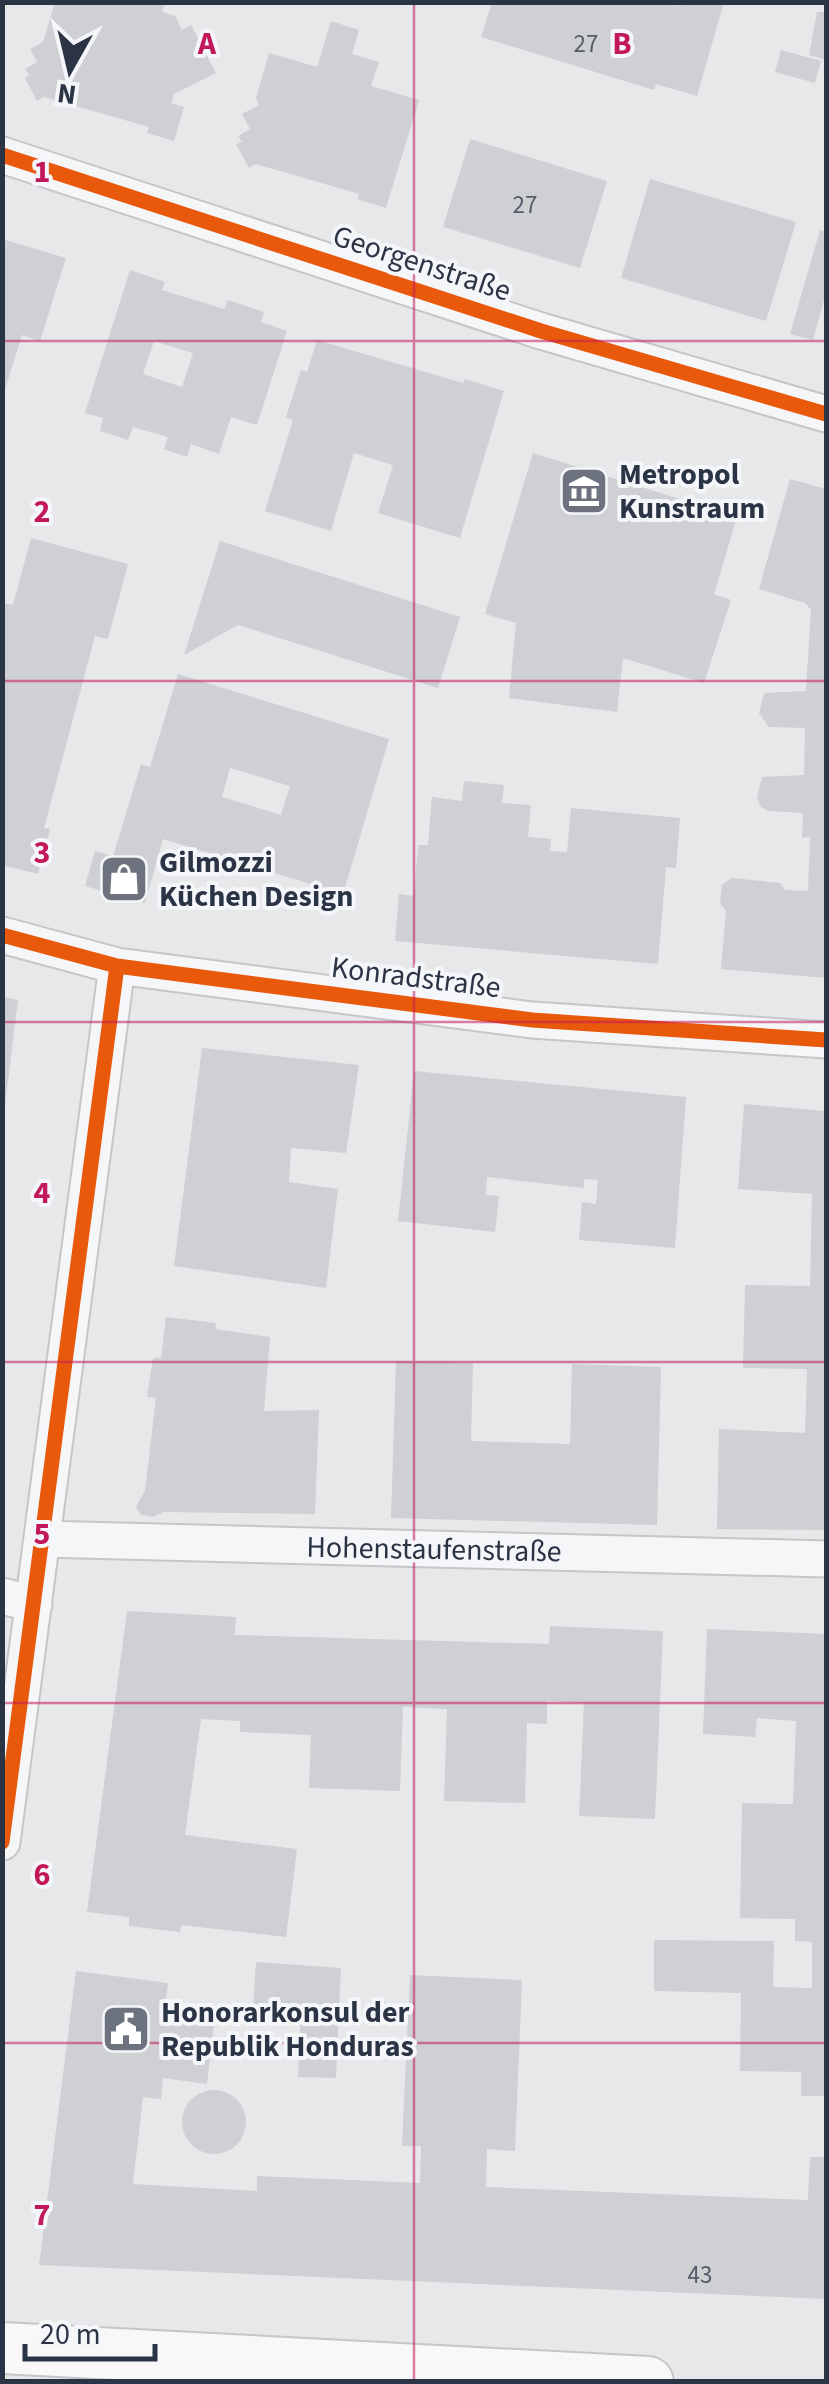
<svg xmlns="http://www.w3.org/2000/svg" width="829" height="2384" font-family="'Source Sans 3',sans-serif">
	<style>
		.building { fill: #ced0d3; fill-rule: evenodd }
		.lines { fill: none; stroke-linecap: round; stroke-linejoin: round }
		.minor-casing { stroke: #c4c6c8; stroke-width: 39 }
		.secondary-casing { stroke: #c4c6c8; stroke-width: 54 }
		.minor { stroke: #f5f6f7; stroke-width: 35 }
		.secondary { stroke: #f8f8f8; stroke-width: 50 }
		.cycleway-casing { stroke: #f4f6f9; stroke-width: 21 }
		.cycleway { stroke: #e8590c; stroke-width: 15 }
		.grid { fill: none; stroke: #c2185b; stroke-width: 2.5; stroke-opacity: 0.55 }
		.labels { text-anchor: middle; stroke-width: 8; stroke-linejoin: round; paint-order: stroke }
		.number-label { font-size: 25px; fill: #545c69 }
		.street-label { font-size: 30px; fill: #2b3445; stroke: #f4f6f9 }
		.poi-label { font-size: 30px; font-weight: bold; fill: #2b3445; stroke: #f4f6f9; text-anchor: start }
		.grid-label { font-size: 32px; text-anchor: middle; font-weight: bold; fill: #c2185b; stroke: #f4f6f9; stroke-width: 8; stroke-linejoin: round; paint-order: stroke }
	</style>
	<rect width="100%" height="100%" fill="#e6e8ea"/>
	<path class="building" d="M55 2H165L162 12 175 16 182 30 191 25 216 73 174 94 171 103 184 107 174 141 147 133 149 127 44 97 37 101 25 78 29 75 25 69 37 62 30 49 43 42Z
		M492 2H667L680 6 681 2H724L697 96 656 84 654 90 481 37Z
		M817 12H826V60L809 55Z
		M331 21 359 30 352 54 379 62 371 86 419 100 386 208 357 199 359 194 256 164 249 168 236 144 242 142 238 136 250 129 242 114 259 105 256 98 269 53 317 67Z
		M781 50 821 61 815 83 775 72Z
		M470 139 607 181 580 268 443 227Z
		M650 179 796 222 766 321 621 278Z
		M820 230 826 232V293L813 340 790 334Z
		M2 239 66 258 40 341 22 335 3 396Z
		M130 270 165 282 162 290 224 309 228 300 264 312 261 322 287 331 257 425 231 417 219 454 191 444 187 457 164 449 168 437 133 427 128 440 100 431 103 418 85 413ZM154 341 193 353 182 387 143 374Z
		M317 340 463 383 465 379 504 391 460 538 378 513 393 465 354 453 331 531 265 511 293 420 286 417 301 370 307 372Z
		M533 453 737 517 714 594 731 600 704 683 623 658 617 712 509 698 516 623 485 614Z
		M790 479 826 489V978L721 969 726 911 720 903 722 885 731 878 780 883 785 890 808 891 810 837 802 838 803 813 768 811 761 807 757 798 762 777 804 775 805 728 769 727 759 713 764 693 806 691 811 610 805 603 759 589Z
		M31 538 128 564 108 639 95 636 44 828 50 829 38 874 2 865V603L13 605Z
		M220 541 460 617 438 688 238 625 184 655Z
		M178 674 389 739 343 894 163 839 145 903 85 886 95 851 113 856 141 764 150 767ZM230 768 290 786 281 815 222 797Z
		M464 781 504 785 502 803 531 805 528 837 551 839 550 851 567 852 571 808 680 818 676 868 666 867 658 964 395 941 399 894 414 896 418 845H428L432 797 462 801Z
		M2 997 18 1000 5 1105 2 1104Z
		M202 1048 359 1065 346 1153 291 1148 289 1182 338 1189 326 1288 174 1266Z
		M414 1071 686 1097 675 1248 579 1240 582 1202 596 1204 598 1180 584 1179V1188L487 1177 486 1195 499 1196 495 1232 398 1221Z
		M744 1104 826 1111V1530L717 1529 719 1429 805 1433 807 1369 743 1368 745 1285 810 1286 812 1194 738 1189Z
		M166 1317 216 1323 215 1329 270 1337 264 1411 319 1410 315 1514 163 1512 153 1517 141 1515 136 1507 145 1490 156 1398 147 1397 153 1358H161Z
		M396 1361 473 1363 471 1441 570 1444 572 1364 661 1367 657 1525 391 1518Z
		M127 1611 236 1617 235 1635 549 1644 550 1626 663 1631 655 1819 579 1816 584 1703 547 1701V1724L527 1723 525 1803 444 1801 447 1709 403 1707 400 1791 309 1788 311 1735 240 1732V1721L201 1719 185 1835 297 1849 286 1937 181 1925 180 1932 129 1926V1917L87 1912Z
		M707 1629 826 1634V2096H801V2072L740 2071 741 1993 654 1991V1940L774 1941 773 1987 812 1988V1942L795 1941V1919L740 1918 742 1803 793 1804 796 1721 757 1718 755 1737 703 1734Z
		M256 1962 341 1968 336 2078 298 2077 301 2009 253 2006Z
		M76 1971 168 1983 165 2009 215 2016 207 2084 163 2078 161 2099 143 2097 133 2184 257 2191V2176L420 2183 421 2146H402L410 1975 522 1980 515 2151 487 2149 486 2187 808 2200 810 2157H826V2299L39 2265Z
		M182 2122a32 32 0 1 1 64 0a32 32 0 1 1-64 0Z"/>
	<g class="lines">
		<g class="minor-casing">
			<path id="minor" d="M2 155 541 331 826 414
				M2 935 117 966 532 1020 826 1040
				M42 1539 826 1559
				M2 1596 34 1604
				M2 1842 117 966"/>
		</g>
		<g class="secondary-casing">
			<path id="secondary" d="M2 2348 648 2382"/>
		</g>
		<use href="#minor" class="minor"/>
		<use href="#secondary" class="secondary"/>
		<g class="cycleway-casing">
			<path id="cycleway" d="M2 155 541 331 826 414
				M2 935 117 966 532 1020 826 1040
				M2 1842 117 966"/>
		</g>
		<use href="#cycleway" class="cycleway"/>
	</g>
	<path class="grid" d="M414 2V2382M2 341H826M2 681H826M2 1022H826M2 1362H826M2 1703H826M2 2043H826"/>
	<defs>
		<g id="museum-square" transform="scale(2.5)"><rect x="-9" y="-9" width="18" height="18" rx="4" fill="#6c737f" stroke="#f4f6f9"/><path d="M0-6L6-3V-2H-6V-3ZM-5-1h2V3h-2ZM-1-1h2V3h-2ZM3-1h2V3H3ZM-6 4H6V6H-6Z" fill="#fff"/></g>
		<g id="shop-square" transform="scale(2.5)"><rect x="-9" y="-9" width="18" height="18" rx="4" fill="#6c737f" stroke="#f4f6f9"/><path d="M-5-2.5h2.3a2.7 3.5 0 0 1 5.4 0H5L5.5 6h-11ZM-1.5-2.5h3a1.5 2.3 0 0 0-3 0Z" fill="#fff"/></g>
		<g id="civic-square" transform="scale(2.5)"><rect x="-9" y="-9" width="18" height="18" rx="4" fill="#6c737f" stroke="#f4f6f9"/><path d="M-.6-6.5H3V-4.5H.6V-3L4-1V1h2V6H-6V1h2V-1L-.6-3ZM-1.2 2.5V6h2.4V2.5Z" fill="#fff"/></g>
	</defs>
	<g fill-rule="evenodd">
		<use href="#museum-square" x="584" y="491"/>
		<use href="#shop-square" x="124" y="879"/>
		<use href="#civic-square" x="126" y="2029"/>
	</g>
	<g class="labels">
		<g class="number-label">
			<text x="586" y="52">27</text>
			<text x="525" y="213">27</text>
			<text x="700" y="2283">43</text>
		</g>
		<g class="street-label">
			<text transform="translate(422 263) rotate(18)" y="10">Georgenstraße</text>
			<text transform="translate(416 977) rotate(7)" y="10">Konradstraße</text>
			<text transform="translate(434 1549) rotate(1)" y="10">Hohenstaufenstraße</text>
		</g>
		<g class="poi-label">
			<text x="619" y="484">Metropol<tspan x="619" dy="34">Kunstraum</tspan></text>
			<text x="159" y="872">Gilmozzi<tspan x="159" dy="34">Küchen Design</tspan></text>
			<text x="161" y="2022">Honorarkonsul der<tspan x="161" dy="34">Republik Honduras</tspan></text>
		</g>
	</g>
	<g class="grid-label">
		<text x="207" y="54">A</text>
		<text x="622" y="54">B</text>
		<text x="42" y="182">1</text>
		<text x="42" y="522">2</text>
		<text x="42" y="863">3</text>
		<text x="42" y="1203">4</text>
		<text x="42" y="1544">5</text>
		<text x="42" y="1885">6</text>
		<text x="42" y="2225">7</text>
	</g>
	<rect width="829" height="2384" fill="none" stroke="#2b3445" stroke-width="10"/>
	<g transform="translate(70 70) rotate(188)" stroke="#f4f6f9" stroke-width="8" paint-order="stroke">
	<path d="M0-8L18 38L0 25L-18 38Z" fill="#2b3445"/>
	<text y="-15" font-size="28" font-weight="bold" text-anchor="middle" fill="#2b3445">N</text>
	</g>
	<path d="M25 2344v15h130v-15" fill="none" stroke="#2b3445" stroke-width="5"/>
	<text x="40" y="2344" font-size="30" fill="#2b3445" stroke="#f4f6f9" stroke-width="8" paint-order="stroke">20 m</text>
</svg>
